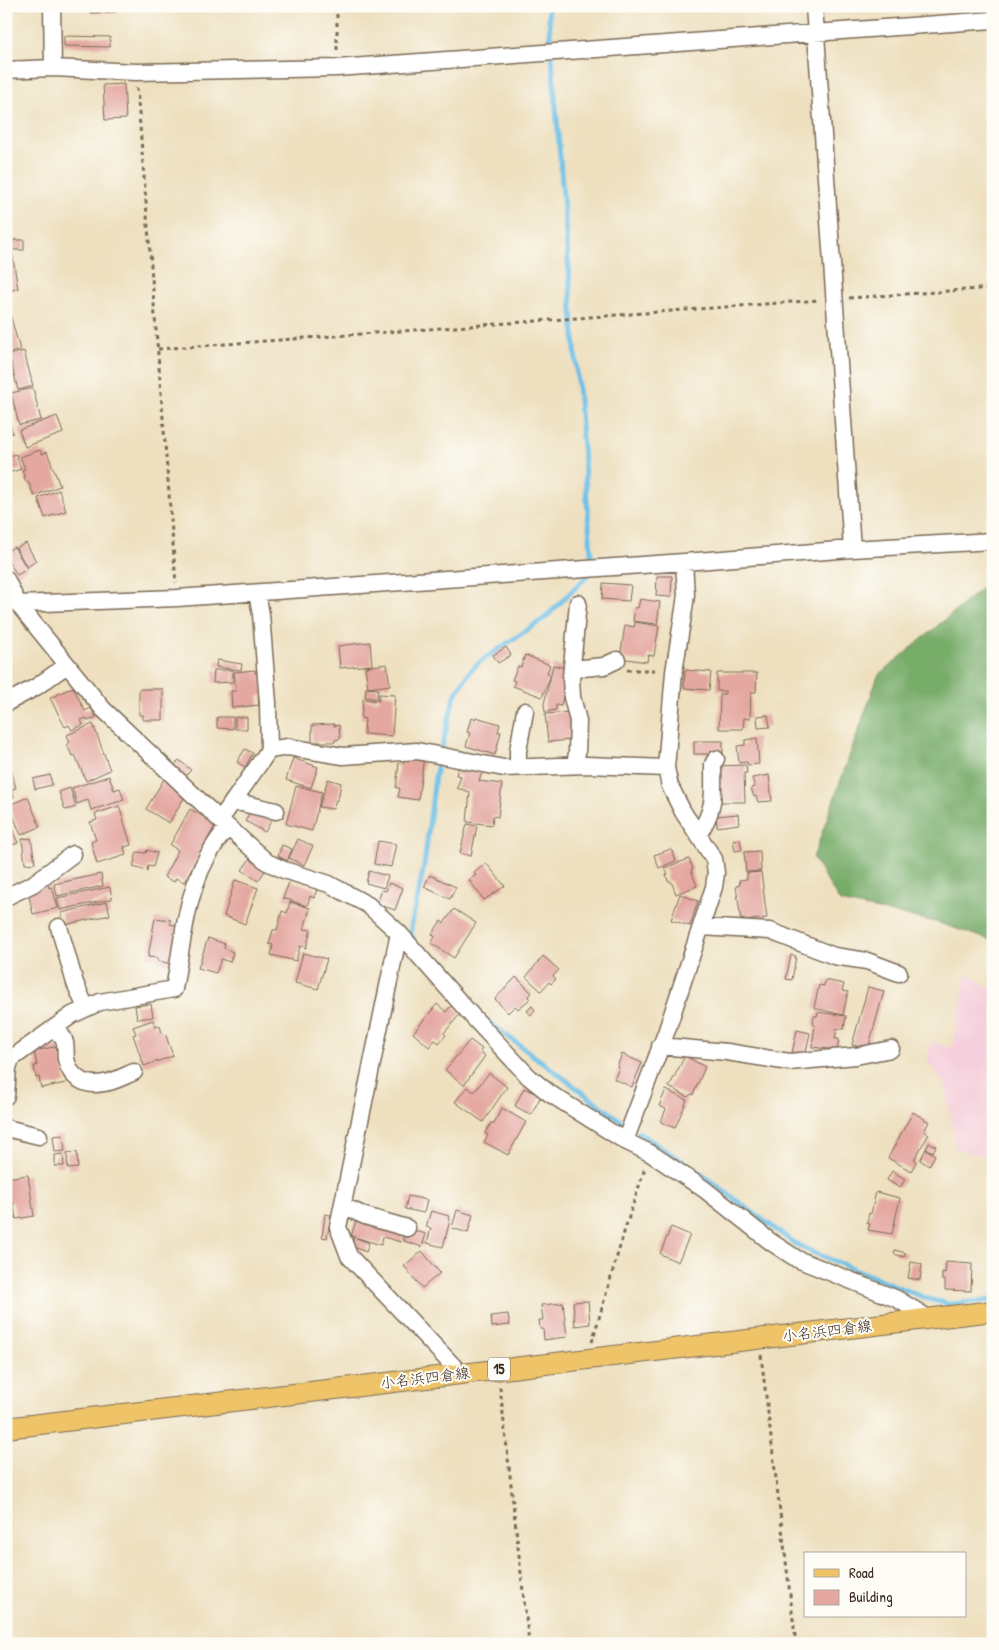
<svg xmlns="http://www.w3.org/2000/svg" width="999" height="1650" font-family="'Patrick Hand','Klee One',sans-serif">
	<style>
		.built { fill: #f5cfdc }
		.forest { fill: #77ac69; stroke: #596b44 }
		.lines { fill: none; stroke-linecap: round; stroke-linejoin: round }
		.stream { stroke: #6abfe7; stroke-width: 5 }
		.building { fill: #e4a8a1 }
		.minor-casing { stroke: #7a6a56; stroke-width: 19 }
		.major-casing { stroke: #7a6a56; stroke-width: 22 }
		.path { stroke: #7a6a56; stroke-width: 3; stroke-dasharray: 4 4; stroke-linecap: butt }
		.minor { stroke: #fff; stroke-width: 16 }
		.major { stroke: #efc469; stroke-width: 20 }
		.labels { text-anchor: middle; stroke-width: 4; stroke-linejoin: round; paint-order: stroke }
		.shield { fill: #fdfcf7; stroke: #75695f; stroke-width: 1 }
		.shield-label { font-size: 14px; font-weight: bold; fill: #3b2a1e }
		.street-label { font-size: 15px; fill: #3b2a1e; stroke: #fdfcf7 }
	</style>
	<rect width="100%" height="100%" fill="#fdfcf7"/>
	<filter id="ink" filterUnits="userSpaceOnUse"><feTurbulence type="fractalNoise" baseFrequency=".02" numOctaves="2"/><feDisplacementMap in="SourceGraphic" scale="10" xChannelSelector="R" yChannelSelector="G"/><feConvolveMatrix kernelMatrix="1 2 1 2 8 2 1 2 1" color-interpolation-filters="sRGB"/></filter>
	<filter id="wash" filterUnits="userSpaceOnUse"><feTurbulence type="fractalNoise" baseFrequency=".0096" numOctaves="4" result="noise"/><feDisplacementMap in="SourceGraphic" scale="20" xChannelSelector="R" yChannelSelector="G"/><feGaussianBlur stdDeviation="1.12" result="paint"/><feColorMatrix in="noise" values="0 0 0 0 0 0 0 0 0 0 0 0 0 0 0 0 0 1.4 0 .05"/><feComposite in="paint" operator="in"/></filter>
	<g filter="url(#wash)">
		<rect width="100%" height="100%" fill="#eee0bf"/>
		<path class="built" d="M967 973 993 991V1159L956 1148 945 1084 927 1061 931 1042 952 1048Z"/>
		<path class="forest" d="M993 579V941L936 922 840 902 813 858 878 676Z"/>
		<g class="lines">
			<path class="stream" d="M548 6 591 551V566
				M413 938 411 935V927L424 866 435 776 454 697 470 671 481 661 545 618 589 574
				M487 1021 621 1121
				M638 1132 697 1171 794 1243 812 1252 928 1299 949 1304 993 1300"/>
		</g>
		<g id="blocks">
			<path class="building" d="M91 6H116V12L91 13Z
				M64 36 110 37V47L64 46Z
				M124 84 126 119 105 120 103 85Z
				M10 240H24V250H9Z
				M12 252 18 289 6 291V253Z
				M10 314 20 350 7 354 6 315Z
				M24 351 33 386 18 390 9 355Z
				M6 364 11 383 6 384Z
				M33 388 41 420 19 425 11 393Z
				M6 414 13 433 6 435Z
				M57 416 63 433 25 447 19 430Z
				M40 450 42 454 47 452 60 486 34 496 28 481 26 482 22 470 25 469 20 457Z
				M16 454 21 469 6 474V457Z
				M59 490 66 511 45 518 38 498Z
				M26 543 36 561 27 567 16 548Z
				M14 547 27 569 17 575 6 557V552Z
				M657 576H672L671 597 656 596Z
				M603 583 631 585 629 601 602 599Z
				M640 599 660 602 657 624 633 621 635 607 638 608Z
				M635 622 659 626 654 656 648 655 647 662 620 658 625 625 634 627Z
				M370 642 372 665 340 668 338 646Z
				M506 647 511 655 498 663 493 655Z
				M525 655 550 665 547 673 551 675 542 697 513 686 515 681 512 680 518 666 521 667Z
				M217 660 242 664 241 670 216 667Z
				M387 664 390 685 368 688 365 667Z
				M553 665 569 669 561 706 556 705V710L545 712 544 704Z
				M214 670H233V682L213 683Z
				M255 670V673L262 672 264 695 258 696 259 705 232 708 231 691H236L234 672Z
				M685 670 711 672 709 690 684 688Z
				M717 673H757L756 692H752V694H751L750 719 744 718 743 729H719L720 694H725V691H717Z
				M73 687 85 711 91 708 96 717 88 721 86 718 81 720 83 725 72 730 69 725 65 727 50 698Z
				M366 688 378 689 377 699 365 697Z
				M139 689H163V720H143V715H139Z
				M379 694 395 695 392 736 364 734 365 719 361 718 363 699 379 701Z
				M569 712 572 719 571 740 548 742 545 714Z
				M768 715 770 727 758 728 757 716Z
				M217 717H233V729L217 728Z
				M235 717H247V729H235Z
				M476 717 500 724 498 732H501L495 755 466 746 470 733 467 732 471 718 475 719Z
				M93 724 110 770 86 781 75 755 72 756 67 744 70 742 67 735Z
				M334 724V726L339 725 340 739 335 740V742H312V725Z
				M757 738 759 764 748 765 747 762 739 763 737 746 745 745V740Z
				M694 741H723V754H694Z
				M245 749 253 753 245 767 237 762Z
				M406 755 424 757 418 800 398 797 400 788H396L399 763 403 764Z
				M293 758 318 767 311 788 286 780Z
				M179 760 191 770 184 778 172 768Z
				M460 762 483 770 479 781 502 784 498 817 493 816 492 825 467 822 470 792 457 788 461 776 456 775Z
				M7 765 9 772 11 771 16 788 12 789 14 797 6 800Z
				M746 765 747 773H744L745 802H719L716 766Z
				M50 775 52 785 35 789 33 779Z
				M769 775 772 801 758 802 756 796 754 797 751 788 755 787 752 778Z
				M109 776 114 790 120 788 124 800 91 810 88 800 77 804 72 788Z
				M164 779 187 793 169 823 146 809Z
				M328 779 341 783 338 800H336L333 809 319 807Z
				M296 786 322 792 312 831 286 824Z
				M70 788 76 807 65 810 59 792Z
				M28 797 40 827 21 835 9 805Z
				M119 806 131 845 124 847 126 855 97 864 91 842 96 840 90 822 97 820 95 814Z
				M190 809 216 824 184 882 176 878 174 882 164 877 178 850 170 845Z
				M251 810 271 821 265 832 245 821Z
				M6 814 18 843 7 847 6 845Z
				M738 814 739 824 717 827 716 816Z
				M467 824 477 826 471 856 460 853Z
				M31 838 35 863 25 864 22 839Z
				M298 839 313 846 304 865 289 858Z
				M740 839 742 850 735 851 733 840Z
				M378 841 396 844 391 867 374 864Z
				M282 845 292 849 287 861 278 856Z
				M671 849 676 861 659 868 654 855Z
				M147 850 157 853 153 867 148 866 147 871 133 867 137 852 146 853Z
				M760 851 761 871 746 872 744 852Z
				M251 857 267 868 258 881 242 870Z
				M689 859 693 869 691 870 697 886 676 894 671 881H668L666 875 668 874 664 868Z
				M486 863 505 886 484 900 469 880 476 875 474 873Z
				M369 871 388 876 384 888 366 883Z
				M761 872 767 918 745 921 744 919 741 920 736 886 740 885 739 880 747 879V873Z
				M101 874 103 886 57 896 54 884Z
				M430 875 456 887 450 899 424 887Z
				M235 880 258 888 245 924 224 916Z
				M290 880 317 889 314 898 310 896 307 906 283 898Z
				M48 883 49 888 52 887 58 908 33 914 28 892 43 888 42 884Z
				M389 883 403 888 395 910 377 904 382 890 386 891Z
				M110 887 112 899 60 910 57 898Z
				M680 894 698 901 690 926 671 920Z
				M107 902 110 915 64 925 61 913Z
				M290 902 310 908 304 929 311 930 306 948 300 946 296 961 271 955 273 945 269 944 273 930H277L282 911 287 913Z
				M454 909 476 923 454 958 431 943 435 937 432 934 441 921 444 923Z
				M155 918 171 920 170 924 179 926 172 964 158 961V958L148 957Z
				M208 938 225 944 224 948 233 952 230 962 221 959 216 973 198 968Z
				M303 953 327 959 318 989 295 983Z
				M791 955 796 956 792 980 786 979Z
				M543 956 559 970 553 976 556 979 551 984 549 982 541 991 526 977Z
				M516 977 532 993 528 997 530 999 518 1009 515 1006 508 1013 495 999Z
				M825 980 844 984 842 991 848 992 843 1015 814 1008 819 985 824 986Z
				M868 987 884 991 868 1049 852 1045Z
				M151 1004 153 1017 137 1019 135 1006Z
				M437 1004 446 1012 452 1005 461 1013 444 1033 446 1035 439 1043 435 1040 429 1047 413 1033Z
				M532 1006 535 1010 531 1015 527 1011Z
				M818 1012 846 1016 844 1029 837 1028 835 1039H839L837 1050 812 1047 815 1025H813L814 1016H817Z
				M153 1020 155 1027 160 1026 162 1034 165 1033 173 1056 144 1066 133 1035 136 1034 133 1027Z
				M797 1030 810 1033 805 1056 792 1053Z
				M470 1040 482 1049 480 1051 485 1056 464 1085 445 1070Z
				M59 1046 66 1083 41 1088 39 1077 36 1078 34 1066H37L34 1051Z
				M622 1054 642 1063 632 1087 614 1079 619 1068 617 1067Z
				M685 1056 705 1067 693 1095 691 1094 688 1097 669 1087Z
				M489 1073 507 1087 483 1122 455 1102 467 1087 474 1092Z
				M524 1088 541 1096 531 1115 515 1106Z
				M666 1090 687 1100 675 1128 661 1122 666 1109 659 1106Z
				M502 1108 526 1122 508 1155 484 1142 488 1135 485 1133 491 1123H494Z
				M913 1112 929 1122 924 1131 929 1134 914 1159 917 1161 911 1171 888 1158Z
				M63 1135 65 1151 55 1152 53 1136Z
				M929 1143 936 1146 933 1152 926 1149Z
				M926 1149 935 1155 929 1166 920 1160Z
				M77 1152 78 1168 68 1169 67 1153Z
				M63 1154 64 1166H55V1155Z
				M892 1171 905 1179 900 1188 887 1180Z
				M28 1175 34 1216 16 1219 13 1202 6 1203V1178Z
				M876 1192 900 1198 892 1234 868 1230 870 1224 867 1223 869 1213 871 1214Z
				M408 1196 427 1200 424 1213 405 1209Z
				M457 1210 473 1215 468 1233 452 1228Z
				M431 1211 449 1216 448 1219 450 1220 443 1247 427 1243 431 1228 426 1227Z
				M325 1214 331 1215 327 1238 322 1237Z
				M357 1218 404 1233 401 1242 383 1237 381 1245 351 1236Z
				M671 1227 690 1235 678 1262 660 1254Z
				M408 1229 426 1234 422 1247 404 1241Z
				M354 1237 369 1243 366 1252 351 1246Z
				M895 1250 906 1253 904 1257 894 1254Z
				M422 1251 440 1273 422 1288 404 1266Z
				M911 1262 922 1264 920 1280 908 1278Z
				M946 1262 972 1264 971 1291 945 1290V1280H942V1272L945 1273Z
				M588 1301 590 1324 575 1326 573 1302Z
				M563 1303 567 1337 544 1340 543 1329H540L539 1320H543L541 1305Z
				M508 1314 510 1325 492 1327 491 1316Z"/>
		</g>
	</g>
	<g filter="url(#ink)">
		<use href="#blocks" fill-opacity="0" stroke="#7a6a56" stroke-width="1"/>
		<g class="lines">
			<g class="minor-casing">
				<path id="minor" d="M52 6 53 68
					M814 6 852 549
					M6 70 53 68 136 72 337 68 993 20
					M6 579 18 604 103 709 220 820 267 862 284 870 329 884 368 905 399 933 473 1017 529 1077 549 1093 625 1141 650 1153 704 1189 771 1242 797 1259 897 1299 930 1319
					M257 593 261 614 268 703 269 750
					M18 604 177 598 684 562 852 549 993 541
					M572 669 604 666 617 660
					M6 703 36 687 67 665
					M575 765 577 753 578 721 572 697 571 677 578 603
					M518 767V751L525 711
					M233 801 276 811
					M220 820 269 750 288 747 343 756 417 751 504 768 587 765 666 768
					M698 835C716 808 713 795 713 764L716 759
					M6 897 33 884 73 854
					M59 927 75 983 86 1008
					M701 927 770 931 834 956 867 961 899 973
					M399 933 338 1227 349 1256 461 1374
					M51 1031C55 1032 59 1032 62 1036 67 1042 65 1051 66 1059 70 1078 85 1087 104 1083 114 1082 124 1076 134 1072
					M660 1046 727 1052 789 1062 856 1056 891 1049
					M6 1096 8 1068 11 1059 72 1015 100 1002 174 989C183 941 186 887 214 846 218 839 223 833 228 827
					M6 1128 39 1136
					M625 1141 667 1030 714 887 716 873 714 859 683 812 670 786 666 768 674 672 684 609 686 595 684 562
					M343 1206 365 1216 407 1228"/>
			</g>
			<g class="major-casing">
				<path id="major" d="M6 1428 993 1311"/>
			</g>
			<path class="path" d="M337 6V52
				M137 88 176 583
				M849 298 993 288
				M158 349 820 300
				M627 670H659
				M592 1342 625 1229 645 1168
				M761 1355 796 1644
				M500 1387 529 1644"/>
			<use href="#minor" class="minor"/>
			<use href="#major" class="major"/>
		</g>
	</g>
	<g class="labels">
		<rect class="shield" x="488" y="1357.5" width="22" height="23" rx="4"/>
		<g class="shield-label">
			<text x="499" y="1374">15</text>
		</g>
		<g class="street-label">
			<text transform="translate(827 1331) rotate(-7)" y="5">小名浜四倉線</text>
			<text transform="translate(425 1378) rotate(-7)" y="5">小名浜四倉線</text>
		</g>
	</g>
	<rect width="999" height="1650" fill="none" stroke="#fdfcf7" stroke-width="25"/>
	<rect x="804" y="1552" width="162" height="65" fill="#fdfcf7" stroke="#afa8a0"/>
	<rect x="814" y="1569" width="25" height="8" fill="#efc469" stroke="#afa8a0"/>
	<text x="849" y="1578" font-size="15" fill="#3b2a1e">Road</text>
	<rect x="814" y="1590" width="25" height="15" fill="#e4a8a1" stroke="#afa8a0"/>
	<text x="849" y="1602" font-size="15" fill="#3b2a1e">Building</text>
</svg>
